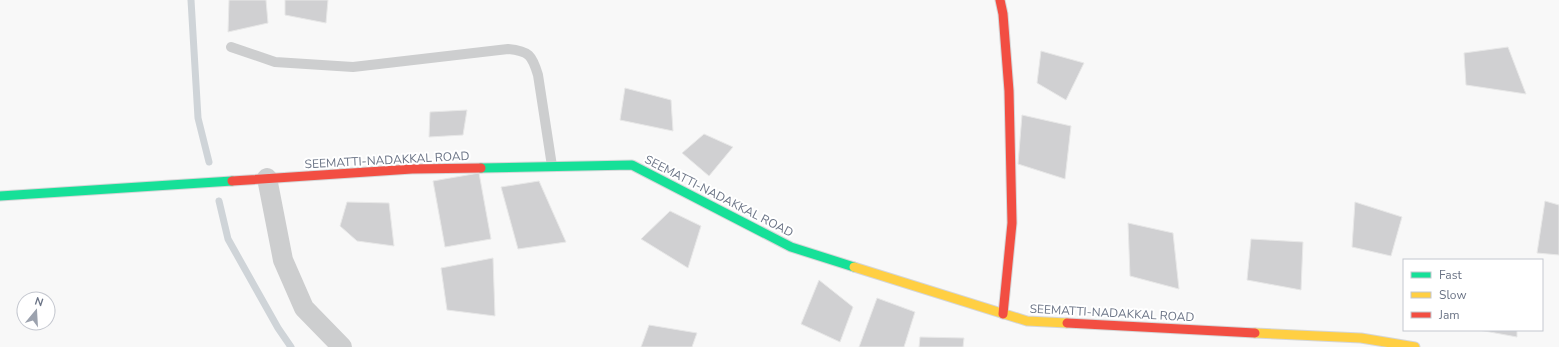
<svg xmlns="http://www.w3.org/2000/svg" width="1559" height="347" font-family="'Nunito Sans',sans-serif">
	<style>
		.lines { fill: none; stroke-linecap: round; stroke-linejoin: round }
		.stream { stroke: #cfd4d8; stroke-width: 7 }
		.building { fill: #d0d0d2; stroke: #e8e8e8 }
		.fast-casing { stroke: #d5d6d7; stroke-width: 11 }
		.slow-casing { stroke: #d5d6d7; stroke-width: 11 }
		.jam-casing { stroke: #d5d6d7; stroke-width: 11 }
		.lane { stroke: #cdcecf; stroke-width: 10 }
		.street { stroke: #cdcecf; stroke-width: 20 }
		.fast { stroke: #16e098; stroke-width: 9 }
		.slow { stroke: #ffcf43; stroke-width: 9 }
		.jam { stroke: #f24e42; stroke-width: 9 }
		.labels { text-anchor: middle; stroke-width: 4; stroke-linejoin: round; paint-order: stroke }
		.street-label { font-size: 12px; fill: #6b7486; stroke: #fff }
	</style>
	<rect width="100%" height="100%" fill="#f8f8f8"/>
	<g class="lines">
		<path class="stream" d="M191 0 198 118 209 162
			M219 201 228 239 278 328 291 347"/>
	</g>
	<path class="building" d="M229 0H266L268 23 228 32Z
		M285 0H328L326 23 285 15Z
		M1508 47 1526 94 1466 85 1464 53Z
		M1041 51 1084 63 1066 100 1037 83Z
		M625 88 671 100 673 131 620 120Z
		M467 110 463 135 429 137 430 112Z
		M1022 115 1071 126 1065 179 1018 164Z
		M704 134 733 147 709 176 682 153Z
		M479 173 491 239 445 247 433 181Z
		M539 181 566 242 518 249 501 187Z
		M1545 201 1559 205V255L1537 253Z
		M347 202 389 203 394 246 357 241 340 226Z
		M1355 202 1402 217 1391 256 1352 247Z
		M670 211 701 226 688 268 641 239Z
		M1128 223 1173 233 1179 289 1130 276Z
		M1251 239 1303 242 1301 290 1247 280Z
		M493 258 495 316 447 310 441 268Z
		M819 280 853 307 840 342 801 324Z
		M877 298 915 312 904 347H859Z
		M649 325 697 333 692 347H641Z
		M1517 330V337L1479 330Z
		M920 337 964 338 963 347H919Z"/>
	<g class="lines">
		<g class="fast-casing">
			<path id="fast" d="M481 168 632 165 791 247 854 267
				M0 196 232 181"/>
		</g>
		<g class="slow-casing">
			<path id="slow" d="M854 267 1027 321 1067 323
				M1255 333 1361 338 1415 347"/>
		</g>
		<g class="jam-casing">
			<path id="jam" d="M1000 0 1003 14 1009 91 1012 223 1003 314
				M232 181 412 169 481 168
				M1067 323 1255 333"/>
		</g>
		<path class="lane" d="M231 47 275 62 353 67 508 49C529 51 532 55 538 75L552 166"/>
		<path class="street" d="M267 178 283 260 304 308 342 347"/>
		<use href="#fast" class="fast"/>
		<use href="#slow" class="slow"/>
		<use href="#jam" class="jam"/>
	</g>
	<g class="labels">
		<g class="street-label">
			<text transform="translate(387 160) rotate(-3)" y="4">SEEMATTI-NADAKKAL ROAD</text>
			<text transform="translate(719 196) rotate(27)" y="4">SEEMATTI-NADAKKAL ROAD</text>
			<text transform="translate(1112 313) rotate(3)" y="4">SEEMATTI-NADAKKAL ROAD</text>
		</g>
	</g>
	<rect x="1403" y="259" width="140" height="72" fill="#ffffff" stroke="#c4c7cf"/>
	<rect x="1411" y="272" width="20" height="6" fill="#16e098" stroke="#c4c7cf"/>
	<text x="1439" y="279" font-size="12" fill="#6b7486">Fast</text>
	<rect x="1411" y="292" width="20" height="6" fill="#ffcf43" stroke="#c4c7cf"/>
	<text x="1439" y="299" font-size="12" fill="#6b7486">Slow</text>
	<rect x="1411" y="312" width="20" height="6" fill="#f24e42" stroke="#c4c7cf"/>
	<text x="1439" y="319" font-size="12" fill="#6b7486">Jam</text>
	<g transform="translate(36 311) rotate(18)"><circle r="19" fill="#ffffff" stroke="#c4c7cf"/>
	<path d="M0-3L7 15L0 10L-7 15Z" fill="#9ca2ae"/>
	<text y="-6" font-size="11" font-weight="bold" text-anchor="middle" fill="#6b7486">N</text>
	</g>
</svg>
